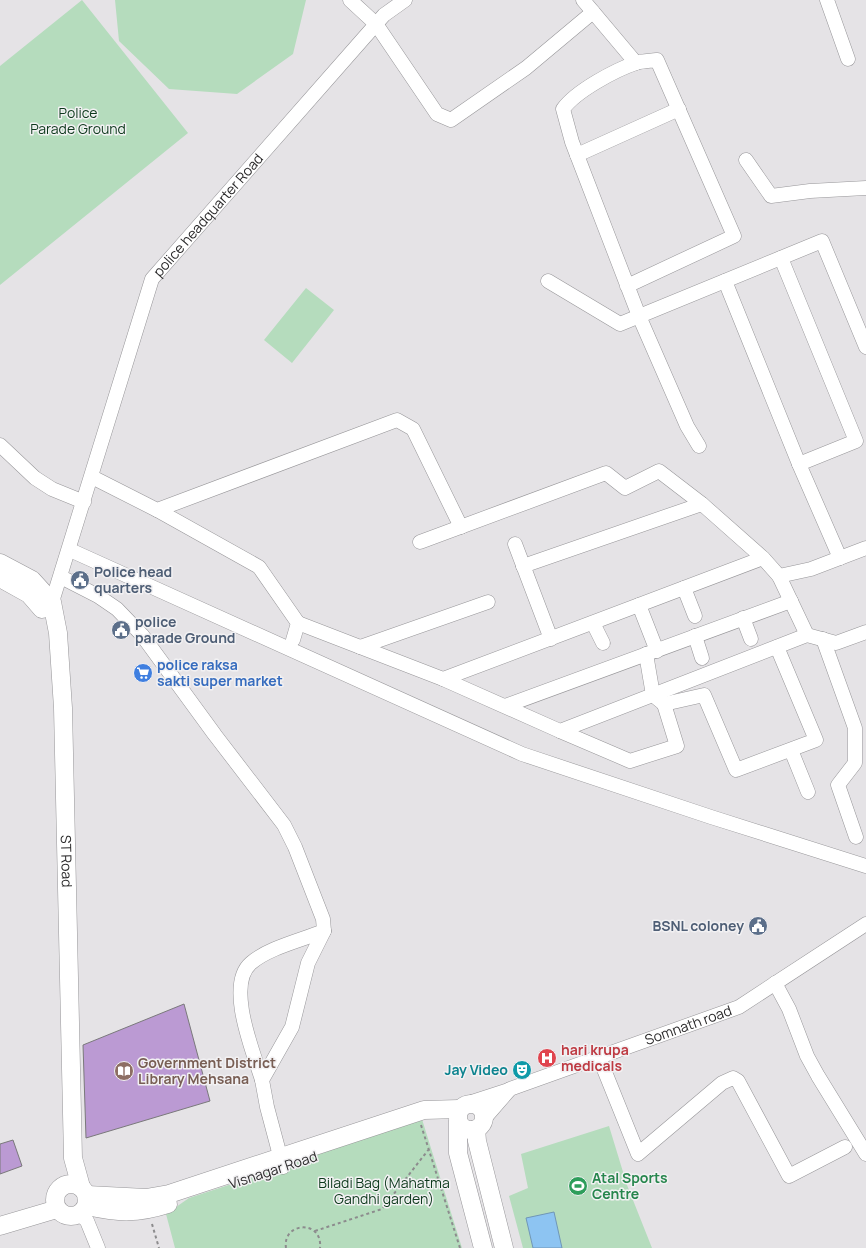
<svg xmlns="http://www.w3.org/2000/svg" width="866" height="1248" font-family="Manrope,sans-serif">
	<style>
		.green { fill: #b5dcbd }
		.water { fill: #8dc4f2; stroke: #7096b6 }
		.building { fill: #bb9ad3; stroke: #7a797b }
		.lines { fill: none; stroke-linecap: round; stroke-linejoin: round }
		.minor-casing { stroke: #979699; stroke-width: 15 }
		.major-casing { stroke: #979699; stroke-width: 19 }
		.path { stroke: #8c8b8d; stroke-width: 2; stroke-dasharray: 3 3; stroke-linecap: butt }
		.minor { stroke: #fff; stroke-width: 14 }
		.major { stroke: #fff; stroke-width: 18 }
		.labels { text-anchor: middle; stroke-width: 3; stroke-linejoin: round; paint-order: stroke }
		.park-label { font-size: 14px; fill: #0d391c; stroke: #f2f1f3 }
		.street-label { font-size: 14px; fill: #2b2a2b; stroke: #f2f1f3 }
		.service-label { font-size: 14px; font-weight: bold; fill: #4e5e75; stroke: #f2f1f3; text-anchor: start }
		.shop-label { font-size: 14px; font-weight: bold; fill: #366cbe; stroke: #f2f1f3; text-anchor: start }
		.health-label { font-size: 14px; font-weight: bold; fill: #be3a42; stroke: #f2f1f3; text-anchor: start }
		.education-label { font-size: 14px; font-weight: bold; fill: #785e54; stroke: #f2f1f3; text-anchor: start }
		.culture-label { font-size: 14px; font-weight: bold; fill: #0d838f; stroke: #f2f1f3; text-anchor: end }
		.leisure-label { font-size: 14px; font-weight: bold; fill: #27864d; stroke: #f2f1f3; text-anchor: start }
	</style>
	<rect width="100%" height="100%" fill="#e5e3e6"/>
	<path class="green" d="M82 0 188 133 0 285V66Z
		M115 0H306L293 54 237 94 169 89 119 41Z
		M306 288 334 310 292 363 264 340Z
		M421 1116 462 1248H175L166 1214 189 1198 283 1167Z
		M609 1126 627 1185 652 1248H523L509 1196 528 1188 521 1154Z"/>
	<path class="water" d="M554 1212 562 1248H533L526 1218Z"/>
	<path class="building" d="M184 1004 210 1101 86 1138 83 1045Z
		M13 1140 22 1166 0 1174V1144Z"/>
	<g class="lines">
		<g class="minor-casing">
			<g id="minor">
				<path d="M350 0 376 24 437 114 451 120 526 68 593 12"/>
				<path d="M583 0 636 63"/>
				<path d="M827 0 848 59"/>
				<path d="M577 155 679 109"/>
				<path d="M746 160 771 196 810 191 866 188"/>
				<path d="M781 258 856 441 799 464 840 558"/>
				<path d="M548 281 620 324 822 241 866 347"/>
				<path d="M725 281 799 464"/>
				<path d="M627 286 734 236 657 60C650 61 642 61 636 63 615 70 576 91 563 109L572 142 639 316 687 426 699 446"/>
				<path d="M0 445 35 478 52 489 84 502"/>
				<path d="M92 477 157 510 397 420 413 429 461 527"/>
				<path d="M157 510 259 567 298 623 293 640"/>
				<path d="M420 542 606 473 625 488 659 471 702 504"/>
				<path d="M515 544 551 639"/>
				<path d="M70 550 522 754 711 817 866 866"/>
				<path d="M523 566 702 504 763 558"/>
				<path d="M779 576 807 635"/>
				<path d="M61 577 98 596 117 609 142 635 215 735 284 825 295 847 323 919 324 931 308 963 292 1027 262 1080 267 1107 283 1167"/>
				<path d="M684 588 695 616"/>
				<path d="M639 605 657 651"/>
				<path id="s1" d="M47 608 52 602 152 279 384 15 405 0"/>
				<path d="M743 618 751 639"/>
				<path d="M298 623 443 679 763 558 779 576 811 569 866 548"/>
				<path d="M593 623 603 643"/>
				<path d="M695 636 702 658"/>
				<path d="M823 639 855 728V763L838 785 856 837"/>
				<path d="M360 647 488 602"/>
				<path d="M646 654 653 695 664 704 704 695 736 770 816 740 777 647"/>
				<path d="M443 679 560 731 807 635 836 643 866 632"/>
				<path d="M505 706 791 601"/>
				<path d="M560 731 630 761 677 746 664 704"/>
				<path d="M791 750 808 792"/>
				<path d="M775 983 789 1009 807 1056 818 1076 866 1154"/>
				<path d="M599 1057 638 1154 722 1083 733 1078 738 1081 789 1176 845 1147"/>
				<path d="M262 1080C254 1054 225 985 251 963 268 948 302 940 324 931"/>
				<path d="M469 1103 509 1090"/>
				<path id="s2" d="M484 1119 510 1089 739 1007 866 924"/>
				<path d="M80 1214 87 1221 98 1248"/>
			</g>
		</g>
		<g class="major-casing">
			<g id="major">
				<path id="s3" d="M0 563 32 580 52 602 58 633 63 708 73 1158 81 1187"/>
				<path d="M0 578 29 594 42 609"/>
				<circle cx="471" cy="1117" r="13"/>
				<path d="M458 1121V1153L483 1248"/>
				<path d="M476 1129 477 1141 504 1248"/>
				<circle cx="71" cy="1200" r="16"/>
				<path d="M87 1195 146 1198 169 1194 424 1110 459 1109"/>
				<path d="M87 1206C119 1213 137 1214 168 1204"/>
				<path d="M0 1226 57 1209"/>
			</g>
		</g>
		<path class="path" d="M421 1125 460 1248
			M152 1224 159 1248
			M315 1231 382 1209 429 1149
			M286 1248C282 1222 323 1219 320 1248"/>
		<use href="#minor" class="minor"/>
		<use href="#major" class="major"/>
	</g>
	<defs>
		<g id="civic-disc" transform="scale(1)"><circle r="9.5" fill="#5c6f8a" stroke="#f2f1f3"/><path d="M-.6-6.5H3V-4.5H.6V-3L4-1V1h2V6H-6V1h2V-1L-.6-3ZM-1.2 2.5V6h2.4V2.5Z" fill="#fff"/></g>
		<g id="supermarket-disc" transform="scale(1)"><circle r="9.5" fill="#3f7fe0" stroke="#f2f1f3"/><path d="M-6-5.5h2.5l.6 2H6L4.5 2H-2.5L-4.4-4H-6ZM-1.5 3.2a1.3 1.3 0 1 0 .1 0ZM3 3.2a1.3 1.3 0 1 0 .1 0Z" fill="#fff"/></g>
		<g id="hospital-disc" transform="scale(1)"><circle r="9.5" fill="#e0444e" stroke="#f2f1f3"/><path d="M-5-5h3v3.5h4V-5h3V5h-3V1.5h-4V5h-3Z" fill="#fff"/></g>
		<g id="theatre-disc" transform="scale(1)"><circle r="9.5" fill="#0f9aa8" stroke="#f2f1f3"/><path d="M-5-5.5Q0-4 5-5.5V0Q5 5 0 6Q-5 5-5 0ZM-3.3-2.5H-1v1.5H-3.3ZM1-2.5H3.3v1.5H1ZM-2.8 1Q0 5.5 2.8 1Z" fill="#fff"/></g>
		<g id="library-disc" transform="scale(1)"><circle r="9.5" fill="#8d6e63" stroke="#f2f1f3"/><path d="M-6-4Q-3-5.5-.7-3.5V5Q-3 3-6 4ZM6-4Q3-5.5 .7-3.5V5Q3 3 6 4Z" fill="#fff"/></g>
		<g id="stadium-disc" transform="scale(1)"><circle r="9.5" fill="#2e9e5b" stroke="#f2f1f3"/><path d="M0-5a6.5 5 0 1 0 0 10a6.5 5 0 1 0 0-10ZM-3.5-1.8h7v3.6h-7Z" fill="#fff"/></g>
	</defs>
	<g fill-rule="evenodd">
		<use href="#civic-disc" x="80" y="580"/>
		<use href="#civic-disc" x="121" y="630"/>
		<use href="#supermarket-disc" x="143" y="673"/>
		<use href="#civic-disc" x="758" y="926"/>
		<use href="#hospital-disc" x="547" y="1058"/>
		<use href="#theatre-disc" x="522" y="1070"/>
		<use href="#library-disc" x="124" y="1071"/>
		<use href="#stadium-disc" x="578" y="1186"/>
	</g>
	<g class="labels">
		<g class="park-label">
			<text x="78" y="118">Police<tspan x="78" dy="16">Parade Ground</tspan></text>
			<text x="384" y="1188">Biladi Bag (Mahatma<tspan x="384" dy="16">Gandhi garden)</tspan></text>
		</g>
		<g class="street-label">
			<text dy="5" stroke="none"><textPath href="#s1" startOffset="431">police headquarter Road</textPath></text>
			<text dy="5" stroke="none"><textPath href="#s3" startOffset="326">ST Road</textPath></text>
			<text dy="5" stroke="none"><textPath href="#s2" startOffset="229">Somnath road</textPath></text>
			<text transform="translate(273 1170) rotate(-18)" y="5">Visnagar Road</text>
		</g>
		<g class="service-label">
			<text x="94" y="577">Police head<tspan x="94" dy="16">quarters</tspan></text>
			<text x="135" y="627">police<tspan x="135" dy="16">parade Ground</tspan></text>
			<text x="744" y="931" text-anchor="end">BSNL coloney</text>
		</g>
		<g class="shop-label">
			<text x="157" y="670">police raksa<tspan x="157" dy="16">sakti super market</tspan></text>
		</g>
		<g class="health-label">
			<text x="561" y="1055">hari krupa<tspan x="561" dy="16">medicals</tspan></text>
		</g>
		<g class="education-label">
			<text x="138" y="1068">Government District<tspan x="138" dy="16">Library Mehsana</tspan></text>
		</g>
		<g class="culture-label">
			<text x="508" y="1075">Jay Video</text>
		</g>
		<g class="leisure-label">
			<text x="592" y="1183">Atal Sports<tspan x="592" dy="16">Centre</tspan></text>
		</g>
	</g>
</svg>
